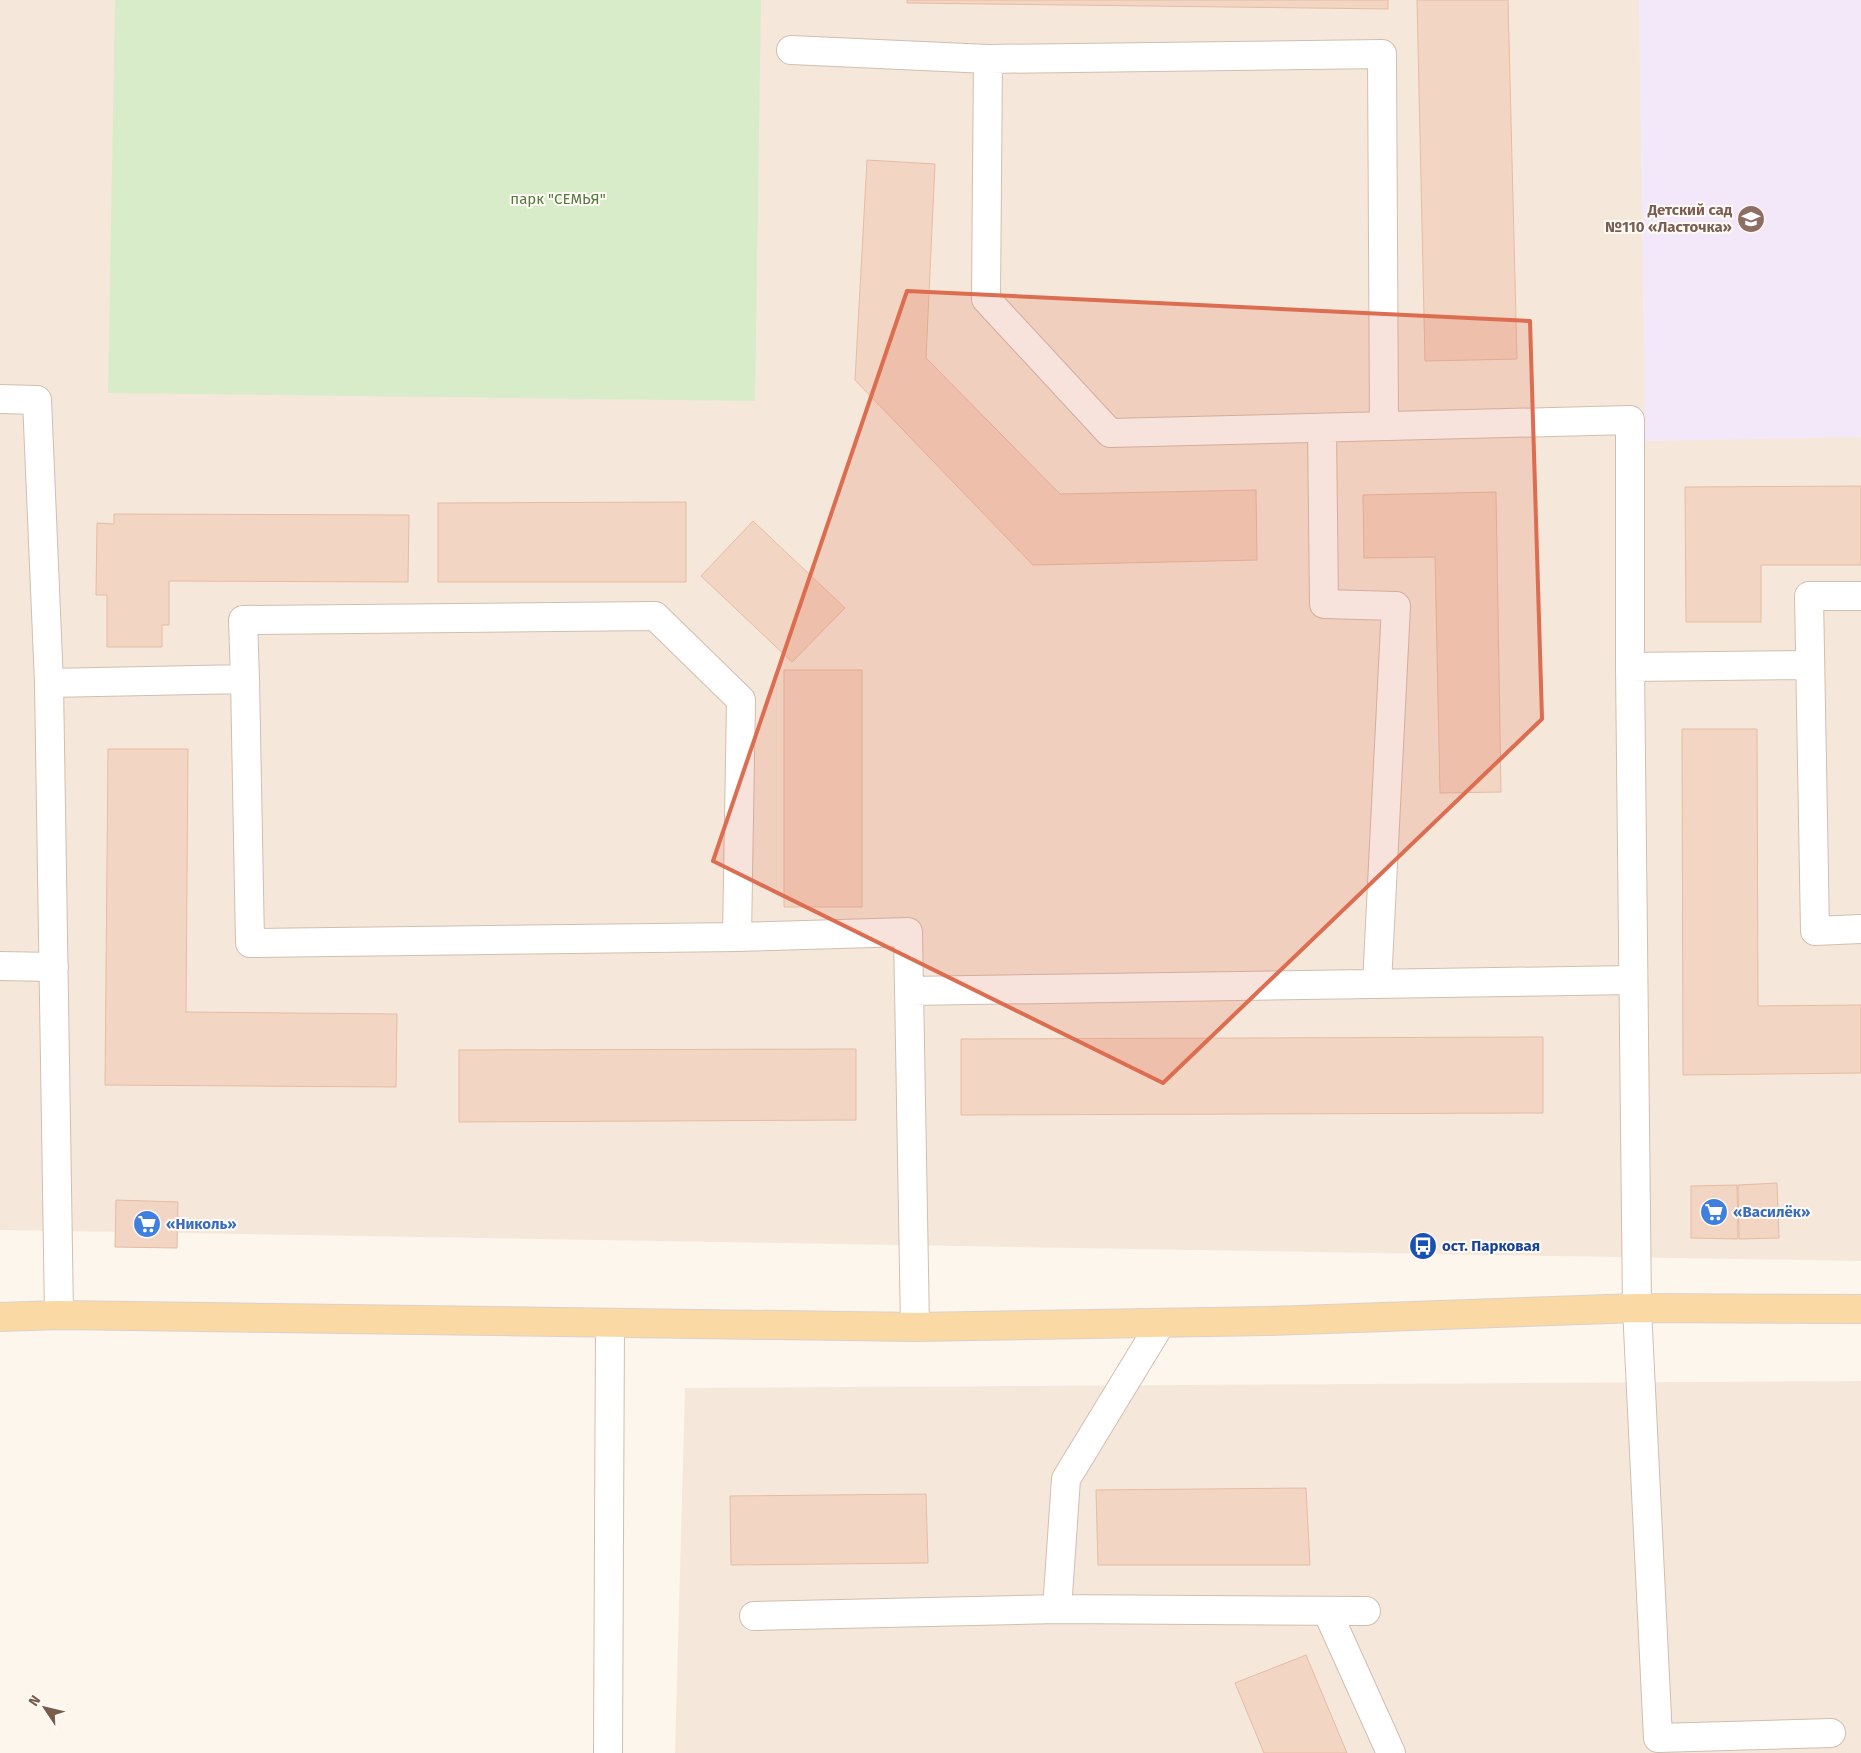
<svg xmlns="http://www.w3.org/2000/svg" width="1861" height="1753" font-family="'Fira Sans',sans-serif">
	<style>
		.residential { fill: #f5e8da }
		.education { fill: #f3e8fa }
		.green { fill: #d8ecc9 }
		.building { fill: #f3d5c3; stroke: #e6bba3 }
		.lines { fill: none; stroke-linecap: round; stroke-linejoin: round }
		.minor-casing { stroke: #d1beb0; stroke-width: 30 }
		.major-casing { stroke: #dad1cd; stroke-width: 30 }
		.minor { stroke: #fff; stroke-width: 28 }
		.major { stroke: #fbd9a5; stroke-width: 28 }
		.marked { fill: #dc6d51; fill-opacity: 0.2; stroke: #dc6d51; stroke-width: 4; stroke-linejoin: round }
		.labels { text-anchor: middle; stroke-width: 4; stroke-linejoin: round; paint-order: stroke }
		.park-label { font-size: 15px; fill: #537a41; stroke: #fffaf3 }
		.education-label { font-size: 15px; font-weight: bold; fill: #785e54; stroke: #fffaf3; text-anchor: end }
		.shop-label { font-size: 15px; font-weight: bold; fill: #366cbe; stroke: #fffaf3; text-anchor: start }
		.transit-label { font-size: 15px; font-weight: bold; fill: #164399; stroke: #fffaf3; text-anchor: start }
	</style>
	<rect width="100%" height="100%" fill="#fdf6ec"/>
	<path class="residential" d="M0 0H1861V1261L0 1230Z
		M1861 1381V1753H675L685 1388Z"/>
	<path class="education" d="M1639 0H1861V437L1645 441Z"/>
	<path class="green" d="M115 0H761L755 401 108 393Z"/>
	<path class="building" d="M907 0H1388V9L907 3Z
		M1417 0H1508L1517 359 1425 361Z
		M867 160 935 164 926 358 1060 494 1256 490 1257 560 1033 565 855 380Z
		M1861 486V565H1761V622H1686L1685 487Z
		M1496 492 1501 792 1440 793 1435 557 1364 558 1363 495Z
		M686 502V582H438V503Z
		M114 514 409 515 408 582 169 581V625H162V647H107V595H96L97 523 114 524Z
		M753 521 845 608 792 662 701 576Z
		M784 670H862V907H784Z
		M1682 729H1757L1758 1006 1861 1005V1073L1683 1075Z
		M108 749H188L186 1012 397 1014 396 1087 105 1085Z
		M1543 1037V1113L961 1115V1039Z
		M856 1049V1120L459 1122V1050Z
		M1777 1183 1779 1238 1739 1239 1738 1185Z
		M1737 1185 1738 1239 1691 1238V1186Z
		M116 1200 178 1202 177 1248 115 1247Z
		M1306 1488 1310 1565H1098L1096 1490Z
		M926 1494 928 1563 731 1565 730 1496Z
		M1306 1655 1347 1753H1264L1235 1683Z"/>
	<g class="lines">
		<g class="minor-casing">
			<path id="minor" d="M791 50 988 59
				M0 399 37 400 49 683
				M1384 426 1382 54 988 59 986 299 1110 433 1630 420V667L1637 1308 1658 1738 1831 1733
				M1322 428 1324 604 1396 606 1377 984
				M1861 596H1809L1815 931 1861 929
				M1630 667 1809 665
				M245 679 243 620 655 616 741 700 737 937
				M0 966 54 967
				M909 991 1633 980
				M59 1315 49 683 245 679 250 943 737 937 908 932 915 1327
				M1161 1323 1066 1479 1057 1609 1366 1611
				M1327 1611 1391 1753
				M754 1616 1057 1609
				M608 1753 610 1323"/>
		</g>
		<g class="major-casing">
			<path id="major" d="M0 1317 59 1315 915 1327 1268 1321 1637 1308 1861 1309"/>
		</g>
		<use href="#minor" class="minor"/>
		<use href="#major" class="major"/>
	</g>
	<path class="marked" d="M907 291 1530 321 1542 719 1163 1083 713 861Z"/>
	<defs>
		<g id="school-disc" transform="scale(1.4375)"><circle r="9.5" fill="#8d6e63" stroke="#fffaf3"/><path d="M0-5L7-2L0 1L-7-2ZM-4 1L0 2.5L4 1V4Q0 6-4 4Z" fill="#fff"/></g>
		<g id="supermarket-disc" transform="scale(1.4375)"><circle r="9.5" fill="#3f7fe0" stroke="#fffaf3"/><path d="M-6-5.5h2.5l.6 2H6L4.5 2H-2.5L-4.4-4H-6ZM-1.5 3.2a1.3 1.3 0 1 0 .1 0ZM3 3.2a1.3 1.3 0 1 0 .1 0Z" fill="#fff"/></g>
		<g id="bus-disc" transform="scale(1.4375)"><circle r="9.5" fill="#1a4fb4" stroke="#fffaf3"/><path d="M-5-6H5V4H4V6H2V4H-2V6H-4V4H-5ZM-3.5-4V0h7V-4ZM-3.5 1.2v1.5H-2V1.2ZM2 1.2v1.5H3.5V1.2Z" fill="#fff"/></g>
	</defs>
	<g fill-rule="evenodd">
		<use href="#school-disc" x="1751" y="219"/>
		<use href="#supermarket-disc" x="1714" y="1212"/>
		<use href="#supermarket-disc" x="147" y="1224"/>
		<use href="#bus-disc" x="1423" y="1246"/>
	</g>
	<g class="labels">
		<g class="park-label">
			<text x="558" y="204">парк "СЕМЬЯ"</text>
		</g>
		<g class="education-label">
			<text x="1732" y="215">Детский сад<tspan x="1732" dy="17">№110 «Ласточка»</tspan></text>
		</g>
		<g class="shop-label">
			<text x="1733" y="1217">«Василёк»</text>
			<text x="166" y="1229">«Николь»</text>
		</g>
		<g class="transit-label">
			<text x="1442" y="1251">ост. Парковая</text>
		</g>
	</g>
	<g transform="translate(45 1708) rotate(305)" stroke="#fffaf3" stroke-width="4" paint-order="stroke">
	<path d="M0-4L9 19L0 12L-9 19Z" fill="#7a5c4d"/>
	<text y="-8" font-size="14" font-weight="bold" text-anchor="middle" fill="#7a5c4d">N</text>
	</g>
</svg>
